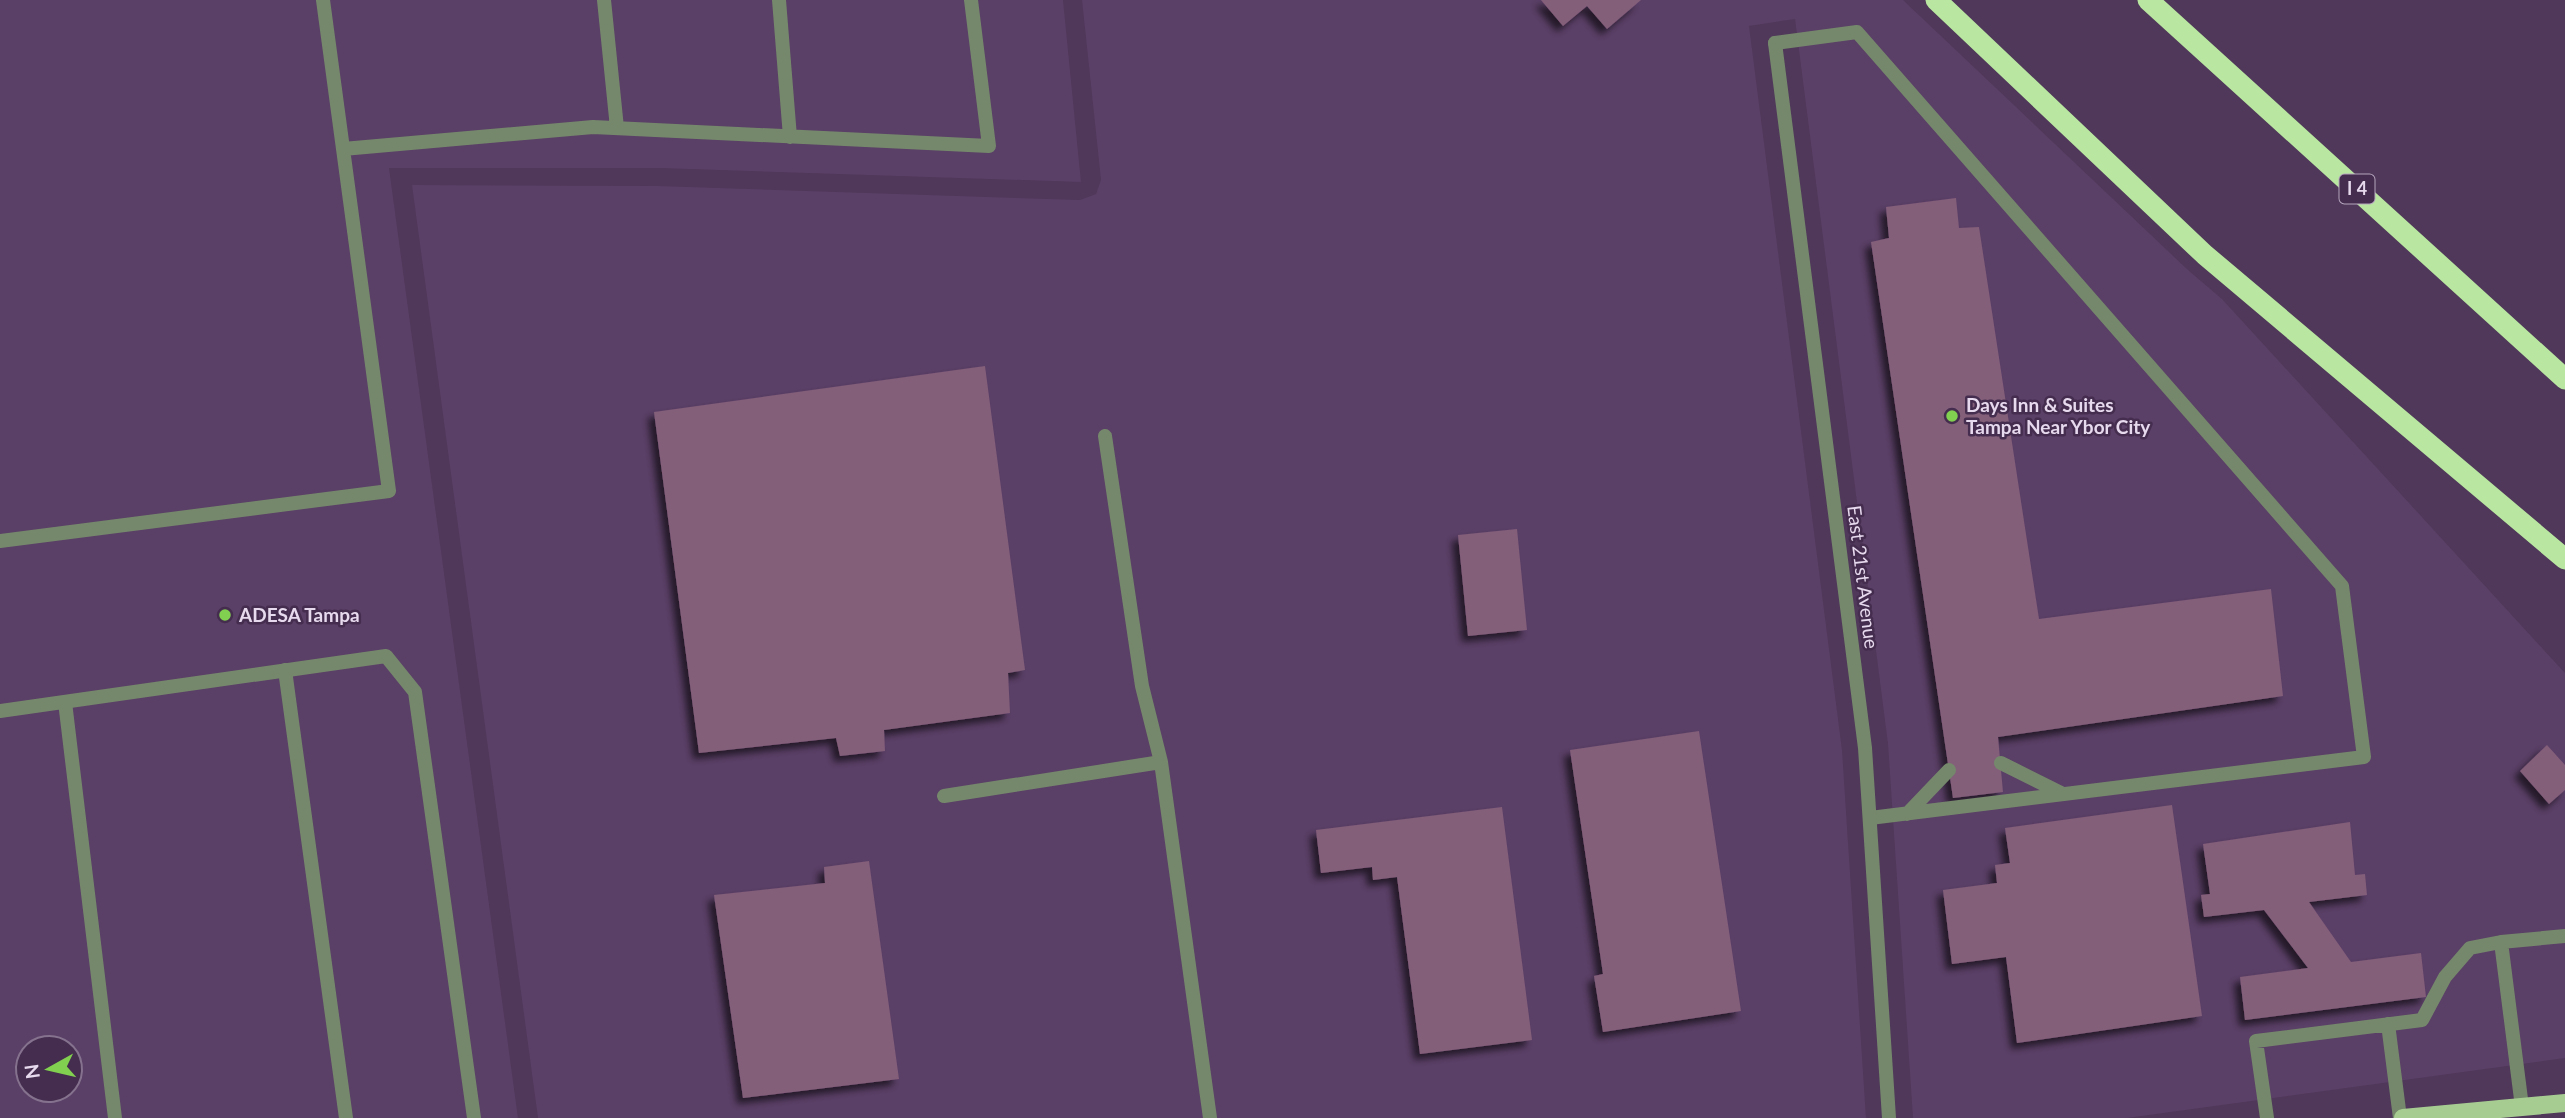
<svg xmlns="http://www.w3.org/2000/svg" width="2565" height="1118" font-family="Lato,sans-serif">
	<style>
		.built { fill: #5a3f66; fill-rule: evenodd }
		.building { fill: #835e7a; filter: url(#shadow) }
		.lines { fill: none; stroke-linecap: round; stroke-linejoin: round }
		.lane { stroke: #75886c; stroke-width: 14 }
		.street { stroke: #75886c; stroke-width: 14 }
		.primary { stroke: #a6cc92; stroke-width: 18 }
		.highway { stroke: #b9e7a1; stroke-width: 21 }
		.poi-dot { fill: #82d050; stroke: #442d4e; stroke-width: 2.5 }
		.labels { text-anchor: middle; stroke-width: 5; stroke-linejoin: round; paint-order: stroke }
		.shield { fill: #442d4e; stroke: #b6a5be; stroke-width: 2 }
		.shield-label { font-size: 18px; font-weight: bold; fill: #e7d9ee }
		.poi-label { font-size: 19px; font-weight: bold; fill: #e7d9ee; stroke: #442d4e; text-anchor: start }
		.street-label { font-size: 19px; fill: #e7d9ee; stroke: #442d4e }
	</style>
	<defs>
		<filter id="shadow"><feDropShadow dx="-6" dy="6" stdDeviation="3.5" flood-color="#0009"/></filter>
	</defs>
	<rect width="100%" height="100%" fill="#4f3859"/>
	<path class="built" d="M0 0H1063L1081 182 659 168H389L518 1118H0ZM28 1048H70V1090H28Z
		M1082 0H1903L2188 270 2222 299 2565 673V1058L2127 1118H1913L1888 744 1795 19 1749 26 1842 750 1866 1118H538L412 185 658 186 1080 200 1096 194 1101 180Z"/>
	<path class="building" d="M1541 0H1641L1607 29 1587 6 1563 26Z
		M1956 198 1959 228 1979 227 2039 619 2271 589 2283 696 1998 737 2003 792 1953 798 1871 242 1889 238 1886 207Z
		M985 366 1025 670 1008 673 1010 713 884 730 885 751 840 756 836 738 699 753 654 412Z
		M1517 529 1527 630 1468 636 1458 535Z
		M1699 731 1741 1011 1603 1032 1594 976 1603 974 1570 750Z
		M2547 745 2565 765V790L2549 804 2520 771Z
		M2172 805 2202 1016 2017 1043 2006 957 1952 964 1943 890 1997 883 1995 865 2010 863 2005 828Z
		M1502 807 1532 1040 1420 1054 1397 877 1373 880 1372 867 1321 873 1316 830Z
		M2350 822 2355 875 2365 874 2367 895 2309 902 2351 962 2421 953 2426 997 2245 1020 2240 977 2308 968 2264 910 2204 917 2201 895 2210 894 2203 844Z
		M869 861 899 1079 743 1098 714 895 825 883 824 867Z"/>
	<g class="lines">
		<path class="lane" d="M604 0 617 128
			M779 0 790 137
			M1775 43 1857 32 2342 586 2364 757 1870 818
			M343 149 593 127 989 146 971 0
			M1105 436 1142 686 1161 762
			M0 541 389 491 323 0
			M285 670 346 1118
			M65 702 115 1118
			M0 711 386 656 415 692 474 1118
			M2001 763 2063 794
			M944 796 1161 762 1210 1118
			M1907 814 1949 770
			M2388 1024 2400 1118
			M2522 1107 2501 942 2565 936
			M2267 1118 2256 1041 2422 1020 2445 977 2470 948 2501 942"/>
		<path class="street" d="M1775 43 1865 748 1889 1118"/>
		<path class="primary" d="M2403 1118 2565 1103"/>
		<path class="highway" d="M1936 0 2205 255 2565 559
			M2148 0 2565 379"/>
	</g>
	<g class="poi-dot">
		<circle cx="1952" cy="416" r="7"/>
		<circle cx="225" cy="615" r="7"/>
	</g>
	<g class="labels">
		<rect class="shield" x="2339.5" y="174.5" width="35" height="29" rx="5"/>
		<g class="shield-label">
			<text x="2357" y="195">I 4</text>
		</g>
		<g class="poi-label">
			<text x="1966" y="412">Days Inn &amp; Suites<tspan x="1966" dy="22">Tampa Near Ybor City</tspan></text>
			<text x="239" y="622">ADESA Tampa</text>
		</g>
		<g class="street-label">
			<text transform="translate(1863 577) rotate(83)" y="7">East 21st Avenue</text>
		</g>
	</g>
	<g transform="translate(49 1069) rotate(262)"><circle r="33" fill="#442d4e" stroke="#85728e" stroke-width="2"/>
	<path d="M0-5L12 26L0 18L-12 26Z" fill="#82d050"/>
	<text y="-10" font-size="19" font-weight="bold" text-anchor="middle" fill="#e7d9ee">N</text>
	</g>
</svg>
